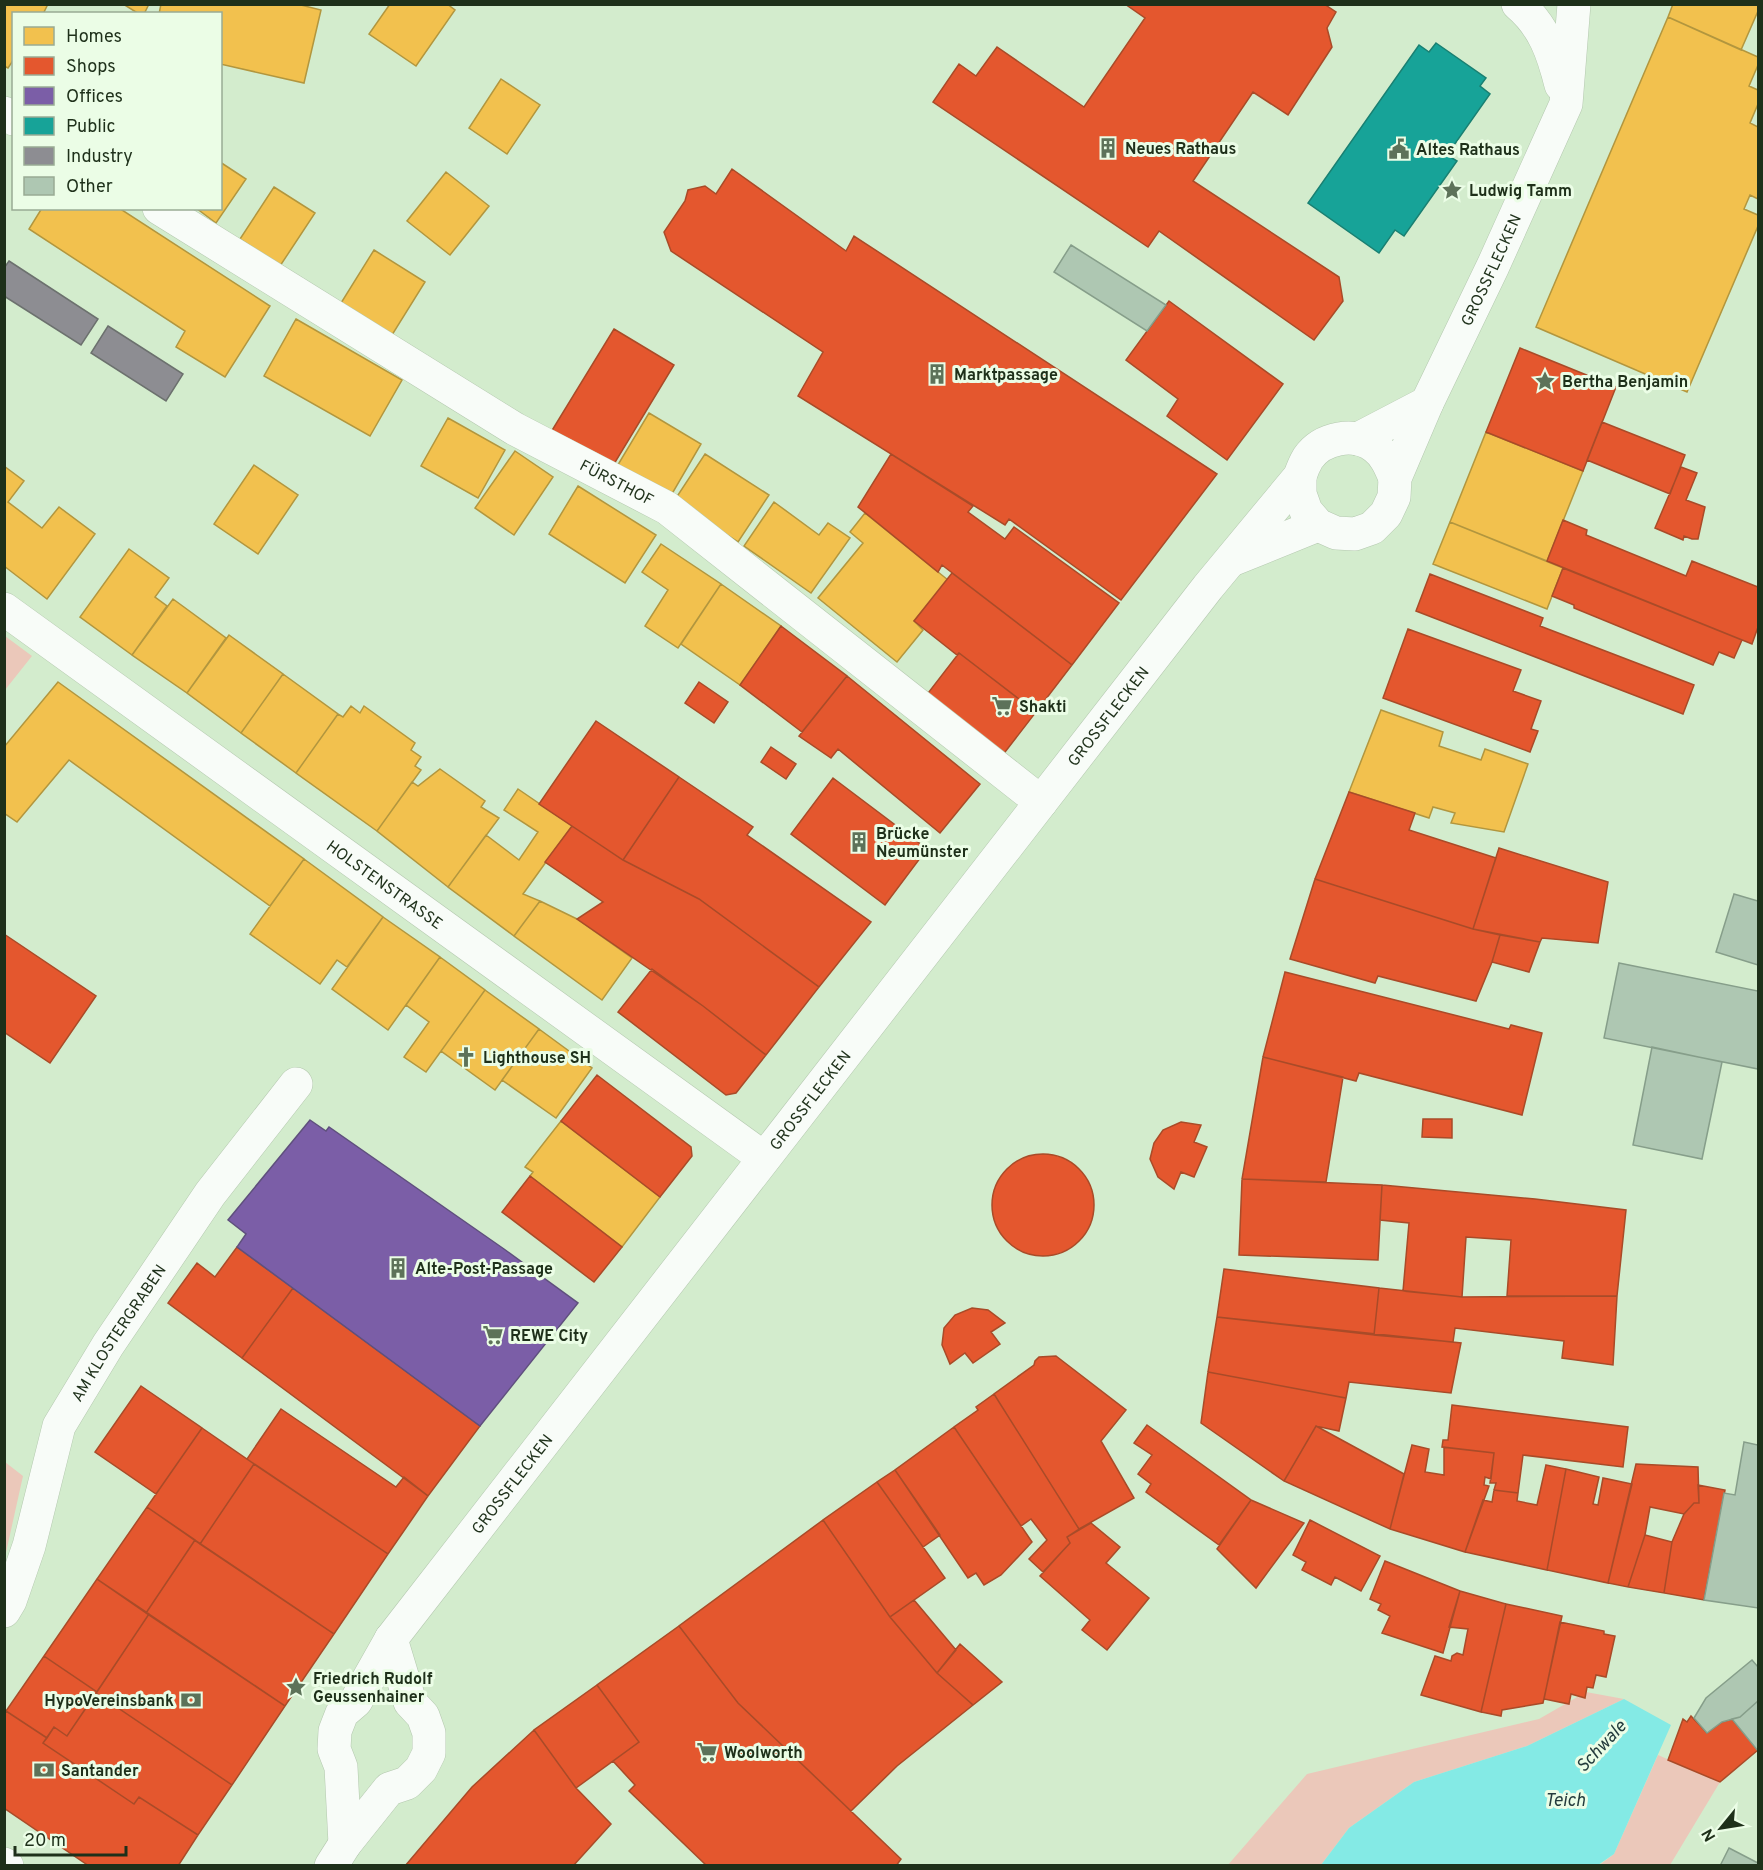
<svg xmlns="http://www.w3.org/2000/svg" width="1763" height="1870" font-family="Overpass,sans-serif">
	<style>
		.green { fill: #ebc8ba }
		.water { fill: #84eae5 }
		.homes { fill: #f2c14e; stroke: #b2963e; stroke-width: 1.5 }
		.shops { fill: #e4572e; stroke: #a94b28; stroke-width: 1.5 }
		.offices { fill: #7b5ea7; stroke: #5f507d; stroke-width: 1.5 }
		.public { fill: #17a398; stroke: #198072; stroke-width: 1.5 }
		.industry { fill: #8d8d92; stroke: #6c716e; stroke-width: 1.5 }
		.building { fill: #aec7b2; stroke: #869e8a; stroke-width: 1.5 }
		.lines { fill: none; stroke-linecap: round; stroke-linejoin: round }
		.minor-casing { stroke: #b4c8af; stroke-width: 34 }
		.minor { stroke: #f8fcf8; stroke-width: 33 }
		.labels { text-anchor: middle; stroke-width: 6; stroke-linejoin: round; paint-order: stroke }
		.poi-label { font-size: 16px; font-weight: bold; fill: #1e301a; stroke: #ebfde6; text-anchor: start }
		.street-label { font-size: 16px; fill: #1e301a; stroke: #ebfde6 }
		.water-label { font-size: 18px; font-style: italic; fill: #243c3d; stroke: #ebfde6 }
	</style>
	<rect width="100%" height="100%" fill="#d3eccd"/>
	<path class="green" d="M5 636 32 656 5 690Z
		M5 1462 23 1476 5 1557Z
		M1586 1692 1624 1699 1527 1746 1414 1782 1349 1828 1321 1865 1227 1866 1307 1774 1539 1719Z
		M1658 1755 1720 1782 1670 1865 1598 1866 1614 1854Z"/>
	<path class="water" d="M1624 1699 1671 1725 1614 1854 1598 1865H1321L1349 1828 1414 1782 1527 1746Z"/>
	<path class="homes" d="M4 4H48L43 14H14V59L8 68 4 66Z
		M123 4H149L144 14H139Z
		M161 4H297L321 10 304 83 220 64V14H159Z
		M390 4H447L455 10 416 66 369 34Z
		M1673 4H1758V11L1741 50 1668 17Z
		M1668 17 1758 57V65L1749 86 1758 90V104L1750 123 1758 127V199L1750 195 1744 209 1758 215V226L1687 392 1536 327Z
		M501 79 540 105 507 154 469 128Z
		M220 162 246 179 216 223 196 208H220Z
		M446 172 489 206 450 255 407 221Z
		M274 187 315 213 280 266 240 239Z
		M42 208H119L270 306 225 377 176 347 185 331 29 229Z
		M374 250 425 282 392 335 341 303Z
		M296 319 402 380 370 436 264 376Z
		M649 413 701 444 669 499 616 468Z
		M448 418 505 450 478 498 421 466Z
		M1486 432 1583 471 1547 561 1450 522Z
		M515 451 553 477 514 535 475 508Z
		M705 454 769 495 738 542 674 501Z
		M254 465 298 495 258 554 214 524Z
		M4 466 24 481 8 502 42 528 59 507 95 534 47 599 4 566Z
		M578 486 656 535 625 583 549 534Z
		M774 502 819 535 828 523 850 538 811 593 744 546Z
		M865 513 948 580 914 621 923 630 897 662 818 598 863 543 850 532Z
		M1450 522 1563 568 1547 609 1433 564Z
		M661 544 721 584 678 648 645 626 668 590 642 572Z
		M129 549 169 578 155 597 167 606 132 655 80 617Z
		M721 584 781 626 740 685 681 644Z
		M173 599 226 638 187 693 132 655Z
		M229 635 283 674 241 733 187 693Z
		M283 674 338 714 296 773 241 733Z
		M58 682 304 859 270 906 69 760 17 822 4 813V747Z
		M351 706 360 713 364 706 415 743 411 750 421 757 415 766 421 770 377 831 296 773 338 714 343 717Z
		M1381 710 1443 732 1439 746 1481 760 1485 749 1528 764 1504 832 1451 823 1455 813 1433 807 1429 818 1349 792Z
		M440 769 485 801 481 807 499 818 448 887 377 831 412 782 418 786Z
		M518 789 572 826 523 894 540 901 514 936 448 887 486 835 519 860 538 832 504 810Z
		M304 859 383 917 347 967 337 960 320 984 250 934Z
		M540 901 577 919 632 958 602 1000 514 936Z
		M383 917 440 957 388 1030 332 989Z
		M440 957 485 990 426 1072 404 1057 429 1022 406 1005Z
		M485 990 539 1029 495 1090 441 1051Z
		M539 1029 592 1068 556 1118 502 1080Z
		M561 1121 660 1197 622 1247 530 1176 533 1172 525 1167Z"/>
	<path class="shops" d="M1125 4H1324L1336 12 1327 28 1332 47 1288 115 1253 92 1193 181 1339 277 1343 301 1314 340 1159 231 1148 247 933 102 959 64 976 76 997 47 1084 107 1145 18Z
		M732 169 846 251 854 236 1217 474 1121 600 1009 519 1005 525 798 396 823 352 671 251 664 232 685 201 688 190 705 186 716 194Z
		M1169 301 1283 384 1227 460 1167 416 1178 399 1126 360Z
		M614 329 674 365 611 469 551 432Z
		M1520 348 1616 387 1583 471 1486 432Z
		M1602 422 1685 455 1670 494 1587 460Z
		M891 454 973 506 968 512 1005 539 1014 527 1119 603 1072 665 942 565 938 572 858 507Z
		M1681 467 1697 473 1686 500 1705 507 1698 539H1692L1684 536 1683 540 1655 528Z
		M1563 520 1587 530 1586 535 1686 576 1692 561 1758 587V627L1752 644 1547 561Z
		M1563 568 1742 640 1734 658 1719 652 1713 665 1574 608V605L1552 596Z
		M952 573 1072 665 1036 712 959 653 957 655 914 621Z
		M1430 574 1543 618 1540 626 1694 685 1683 714 1416 611Z
		M781 626 847 676 802 732 740 685Z
		M1408 629 1521 670 1513 691 1541 701 1531 729 1538 731 1530 752 1383 698Z
		M959 653 1036 712 1002 756 925 697Z
		M847 676 980 784 940 833 838 749 831 758 799 736Z
		M699 682 728 702 714 723 685 703Z
		M596 721 679 777 623 860 539 804Z
		M771 747 796 764 786 779 761 762Z
		M679 777 753 827 747 835 871 922 819 987 699 899 623 860Z
		M833 778 927 849 885 905 791 834Z
		M1349 792 1415 813 1409 830 1496 858 1473 929 1315 879Z
		M572 826 623 860 699 899 819 987 766 1055 703 1006 577 919 603 902 545 862Z
		M1499 848 1608 882 1598 943 1542 938 1540 942 1473 929Z
		M1315 879 1473 929 1500 935 1492 962 1476 1001 1378 976 1375 983 1290 959Z
		M4 934 96 996 50 1063 4 1032Z
		M1500 935 1540 942 1529 972 1492 962Z
		M652 969 703 1006 766 1055 736 1093 726 1095 618 1012Z
		M1285 972 1509 1029 1511 1025 1542 1033 1522 1115 1359 1073 1356 1081 1263 1057Z
		M1263 1057 1343 1077 1326 1182 1242 1179Z
		M597 1075 691 1147 692 1156 660 1197 561 1121Z
		M1423 1119H1452V1138L1422 1137Z
		M1181 1122 1201 1125 1194 1142 1207 1147 1194 1177 1181 1172 1174 1189 1158 1177 1150 1159 1154 1143 1163 1130Z
		M992 1205a51 51 0 1 1 102 0a51 51 0 1 1-102 0Z
		M530 1176 622 1247 594 1282 502 1212Z
		M1242 1179 1382 1185 1378 1260 1239 1255Z
		M1382 1185 1535 1199 1626 1210 1617 1296H1507L1511 1240 1466 1237 1462 1297 1403 1291 1409 1223 1380 1220Z
		M237 1247 293 1288 242 1358 168 1303 197 1263 215 1277Z
		M1224 1269 1379 1288 1374 1335 1217 1317Z
		M293 1288 480 1426 428 1496 242 1358Z
		M1379 1288 1462 1297 1617 1296 1613 1365 1562 1358 1564 1341 1455 1328 1453 1342 1374 1335Z
		M972 1308 988 1310 1005 1323 991 1332 1000 1344 973 1363 965 1353 950 1364 942 1345 944 1328 955 1315Z
		M1217 1317 1461 1343 1451 1393 1349 1382 1346 1398 1208 1372Z
		M1056 1356 1126 1410 1101 1441 1134 1498 1079 1529 994 1394 1034 1365 1035 1361 1039 1357Z
		M1208 1372 1346 1398 1339 1431 1316 1426 1284 1481 1201 1423Z
		M141 1386 202 1428 156 1494 95 1452Z
		M994 1394 1079 1529 1067 1537 1070 1543 1043 1572 1029 1559 1047 1540 1031 1519 1021 1526 954 1427 978 1410 976 1407Z
		M1452 1405 1628 1427 1623 1467 1523 1455 1518 1493 1494 1490 1496 1483H1490L1494 1453 1442 1447 1443 1440H1448Z
		M281 1409 396 1487 404 1477 428 1496 388 1554 247 1459Z
		M1147 1425 1251 1500 1219 1545 1146 1492 1151 1484 1138 1474 1152 1455 1134 1443Z
		M1316 1426 1404 1474 1390 1529 1284 1481Z
		M954 1427 1032 1542 1001 1575 984 1585 976 1573 968 1578 895 1470Z
		M202 1428 254 1464 200 1544 147 1507Z
		M1412 1445 1429 1449 1425 1472 1444 1475V1447L1494 1453 1491 1479 1485 1477 1484 1485 1489 1486 1465 1552 1390 1529Z
		M254 1464 388 1554 334 1634 200 1544Z
		M1636 1464 1698 1467 1699 1503H1694L1684 1514 1650 1507 1645 1535 1628 1587 1608 1583Z
		M1546 1465 1566 1469 1547 1570 1465 1552 1483 1500 1492 1502 1494 1490 1518 1493 1517 1501 1537 1505Z
		M1566 1469 1599 1477 1593 1504 1598 1505 1603 1478 1632 1484 1608 1583 1547 1570Z
		M895 1470 940 1535 923 1547 877 1482Z
		M877 1482 945 1578 890 1617 823 1520Z
		M1698 1485 1725 1490 1704 1600 1664 1593 1672 1542 1684 1514 1694 1503H1699Z
		M1251 1500 1304 1523 1256 1588 1217 1549Z
		M147 1507 195 1540 146 1613 97 1579Z
		M823 1520 890 1617 937 1673 973 1705 897 1766 851 1811 738 1703 679 1626Z
		M1310 1520 1380 1556 1361 1591 1335 1577 1331 1585 1302 1570 1306 1562 1293 1555Z
		M1091 1523 1120 1547 1106 1563 1149 1598 1107 1650 1082 1630 1090 1620 1040 1576 1070 1543 1067 1537Z
		M1645 1535 1672 1542 1664 1593 1628 1587Z
		M195 1540 334 1634 285 1706 146 1613Z
		M1385 1561 1460 1591 1443 1653 1382 1633 1390 1616 1378 1610 1381 1604 1370 1599Z
		M97 1579 149 1614 97 1692 44 1656Z
		M1460 1591 1506 1604 1481 1712 1421 1695 1435 1656 1451 1661 1452 1656 1457 1653 1463 1655 1468 1629 1449 1627Z
		M914 1600 956 1650 937 1673 890 1617Z
		M1506 1604 1562 1616 1543 1703 1502 1710 1501 1716 1481 1712Z
		M149 1614 285 1706 232 1785 96 1693Z
		M1560 1622 1604 1631V1634L1615 1636 1606 1677 1596 1675 1593 1688 1587 1687 1585 1698 1571 1694 1569 1704 1544 1699Z
		M679 1626 738 1703 901 1859 896 1866H707L629 1791 635 1785 613 1761 639 1742 597 1685Z
		M960 1644 1002 1682 973 1705 937 1673Z
		M44 1656 97 1692 67 1736 54 1727 47 1738 6 1711Z
		M597 1685 639 1742 576 1788 534 1730Z
		M96 1693 232 1785 198 1835 139 1797 134 1804 43 1743 54 1727 67 1736Z
		M6 1711 47 1738 43 1743 134 1804 139 1797 198 1835 178 1866H89L4 1808V1714Z
		M1691 1716 1707 1733 1722 1722 1732 1719 1758 1750 1720 1782 1668 1760 1683 1719 1687 1722Z
		M534 1730 576 1788 611 1824 573 1866H405L472 1787Z"/>
	<path class="offices" d="M310 1120 326 1131 329 1127 504 1249 578 1303 480 1426 237 1247 246 1234 228 1220Z"/>
	<path class="public" d="M1436 43 1486 78 1480 86 1490 94 1447 155 1457 161 1404 236 1395 230 1379 253 1308 203 1419 45 1429 52Z"/>
	<path class="industry" d="M9 261 98 319 81 345 4 296V268Z
		M108 326 183 374 166 401 91 353Z"/>
	<path class="building" d="M1071 245 1166 305 1147 331 1054 272Z
		M1734 894 1758 901V965L1716 952Z
		M1619 963 1758 991V1069L1604 1038Z
		M1652 1047 1722 1062 1702 1159 1633 1145Z
		M1744 1442 1758 1445V1608L1704 1600 1724 1493 1735 1495Z
		M1752 1660 1758 1667V1701L1740 1717 1722 1722 1707 1733 1694 1718 1706 1698Z
		M1758 1701V1751L1732 1719 1740 1717Z
		M1729 1848 1758 1863V1866H1720Z"/>
	<g class="lines">
		<g class="minor-casing">
			<g id="minor">
				<path d="M1518 4C1544 26 1553 53 1561 85"/>
				<path d="M4 113 14 119"/>
				<path id="s1" d="M159 208 515 429 667 508 1041 802"/>
				<path d="M1358 439 1427 403"/>
				<path id="s2" d="M1300 476V494L1306 511 1318 525 1336 533 1355 534 1372 528 1386 514 1394 497 1395 478 1427 403 1493 266 1566 104 1574 4"/>
				<path d="M1234 559 1318 525"/>
				<path id="s3" d="M4 609 764 1158"/>
				<path id="s4" d="M4 1611 10 1601 29 1546 59 1426 108 1345 210 1194 296 1084"/>
				<path id="s5" d="M345 1844 341 1767 334 1749 335 1731 342 1713 356 1701 391 1639 1208 587 1300 476C1302 470 1305 463 1308 458 1322 438 1354 431 1375 447 1385 454 1390 466 1395 478"/>
				<path d="M4 1864 7 1866"/>
				<path d="M331 1866 345 1844 389 1789 407 1783 421 1769 429 1753V1733L423 1716 410 1702 391 1639"/>
			</g>
		</g>
		<use href="#minor" class="minor"/>
	</g>
	<defs>
		<g id="building-bare" transform="scale(1.62)"><path d="M-4-6H4V6H1V3H-1V6H-4ZM-2.5-4.3h1.7v1.8h-1.7ZM.8-4.3h1.7v1.8H.8ZM-2.5-1h1.7V.8h-1.7ZM.8-1h1.7V.8H.8Z" fill="#5d7259" stroke="#ebfde6" stroke-width="2.5" paint-order="stroke"/></g>
		<g id="civic-bare" transform="scale(1.62)"><path d="M-.6-6.5H3V-4.5H.6V-3L4-1V1h2V6H-6V1h2V-1L-.6-3ZM-1.2 2.5V6h2.4V2.5Z" fill="#5d7259" stroke="#ebfde6" stroke-width="2.5" paint-order="stroke"/></g>
		<g id="sight-bare" transform="scale(1.62)"><path d="M0-6L1.8-2.2L6-1.7L2.9 1.2L3.7 5.4L0 3.3L-3.7 5.4L-2.9 1.2L-6-1.7L-1.8-2.2Z" fill="#5d7259" stroke="#ebfde6" stroke-width="2.5" paint-order="stroke"/></g>
		<g id="supermarket-bare" transform="scale(1.62)"><path d="M-6-5.5h2.5l.6 2H6L4.5 2H-2.5L-4.4-4H-6ZM-1.5 3.2a1.3 1.3 0 1 0 .1 0ZM3 3.2a1.3 1.3 0 1 0 .1 0Z" fill="#5d7259" stroke="#ebfde6" stroke-width="2.5" paint-order="stroke"/></g>
		<g id="church-bare" transform="scale(1.62)"><path d="M-1.2-6h2.4v3.5h3.3v2.4h-3.3V6h-2.4V-.1h-3.3v-2.4h3.3Z" fill="#5d7259" stroke="#ebfde6" stroke-width="2.5" paint-order="stroke"/></g>
		<g id="bank-bare" transform="scale(1.62)"><path d="M-6-4H6V4H-6ZM0-2.3a2.3 2.3 0 1 0 0 4.6a2.3 2.3 0 1 0 0-4.6Z" fill="#5d7259" stroke="#ebfde6" stroke-width="2.5" paint-order="stroke"/></g>
	</defs>
	<g fill-rule="evenodd">
		<use href="#building-bare" x="1108" y="148"/>
		<use href="#civic-bare" x="1399" y="149"/>
		<use href="#sight-bare" x="1452" y="190"/>
		<use href="#building-bare" x="937" y="374"/>
		<use href="#sight-bare" x="1545" y="381"/>
		<use href="#supermarket-bare" x="1002" y="706"/>
		<use href="#building-bare" x="859" y="842"/>
		<use href="#church-bare" x="466" y="1057"/>
		<use href="#building-bare" x="398" y="1268"/>
		<use href="#supermarket-bare" x="493" y="1335"/>
		<use href="#sight-bare" x="296" y="1687"/>
		<use href="#bank-bare" x="191" y="1700"/>
		<use href="#supermarket-bare" x="707" y="1752"/>
		<use href="#bank-bare" x="44" y="1770"/>
	</g>
	<g class="labels">
		<g class="poi-label">
			<text x="1125" y="154">Neues Rathaus</text>
			<text x="1416" y="155">Altes Rathaus</text>
			<text x="1469" y="196">Ludwig Tamm</text>
			<text x="954" y="380">Marktpassage</text>
			<text x="1562" y="387">Bertha Benjamin</text>
			<text x="1019" y="712">Shakti</text>
			<text x="876" y="839">Brücke<tspan x="876" dy="18">Neumünster</tspan></text>
			<text x="483" y="1063">Lighthouse SH</text>
			<text x="415" y="1274">Alte-Post-Passage</text>
			<text x="510" y="1341">REWE City</text>
			<text x="313" y="1684">Friedrich Rudolf<tspan x="313" dy="18">Geussenhainer</tspan></text>
			<text x="174" y="1706" text-anchor="end">HypoVereinsbank</text>
			<text x="724" y="1758">Woolworth</text>
			<text x="61" y="1776">Santander</text>
		</g>
		<g class="street-label">
			<text dy="6" stroke="none"><textPath href="#s2" startOffset="398">GROSSFLECKEN</textPath></text>
			<text dy="6" stroke="none"><textPath href="#s1" startOffset="534">FÜRSTHOF</textPath></text>
			<text dy="6" stroke="none"><textPath href="#s5" startOffset="1392">GROSSFLECKEN</textPath></text>
			<text dy="6" stroke="none"><textPath href="#s3" startOffset="470">HOLSTENSTRASSE</textPath></text>
			<text dy="6" stroke="none"><textPath href="#s5" startOffset="906">GROSSFLECKEN</textPath></text>
			<text dy="6" stroke="none"><textPath href="#s4" startOffset="304">AM KLOSTERGRABEN</textPath></text>
			<text dy="6" stroke="none"><textPath href="#s5" startOffset="420">GROSSFLECKEN</textPath></text>
		</g>
		<g class="water-label">
			<text transform="translate(1601 1746) rotate(-47)" y="6">Schwale</text>
			<text x="1565" y="1806">Teich</text>
		</g>
	</g>
	<rect width="1763" height="1870" fill="none" stroke="#1e301a" stroke-width="12"/>
	<rect x="12" y="12" width="210" height="198" fill="#ebfde6" stroke="#99ab94" stroke-width="1.5"/>
	<rect x="24" y="27" width="30" height="18" fill="#f2c14e" stroke="#99ab94" stroke-width="1.5"/>
	<text x="66" y="42" font-size="18" fill="#1e301a">Homes</text>
	<rect x="24" y="57" width="30" height="18" fill="#e4572e" stroke="#99ab94" stroke-width="1.5"/>
	<text x="66" y="72" font-size="18" fill="#1e301a">Shops</text>
	<rect x="24" y="87" width="30" height="18" fill="#7b5ea7" stroke="#99ab94" stroke-width="1.5"/>
	<text x="66" y="102" font-size="18" fill="#1e301a">Offices</text>
	<rect x="24" y="117" width="30" height="18" fill="#17a398" stroke="#99ab94" stroke-width="1.5"/>
	<text x="66" y="132" font-size="18" fill="#1e301a">Public</text>
	<rect x="24" y="147" width="30" height="18" fill="#8d8d92" stroke="#99ab94" stroke-width="1.5"/>
	<text x="66" y="162" font-size="18" fill="#1e301a">Industry</text>
	<rect x="24" y="177" width="30" height="18" fill="#aec7b2" stroke="#99ab94" stroke-width="1.5"/>
	<text x="66" y="192" font-size="18" fill="#1e301a">Other</text>
	<g transform="translate(1721 1828) rotate(240)" stroke="#ebfde6" stroke-width="4.5" paint-order="stroke">
	<path d="M0-4.5L10 22L0 15L-10 22Z" fill="#1e301a"/>
	<text y="-9" font-size="16" font-weight="bold" text-anchor="middle" fill="#1e301a">N</text>
	</g>
	<path d="M15 1846v9h111v-9" fill="none" stroke="#1e301a" stroke-width="3"/>
	<text x="24" y="1846" font-size="18" fill="#1e301a" stroke="#ebfde6" stroke-width="4.5" paint-order="stroke">20 m</text>
</svg>
